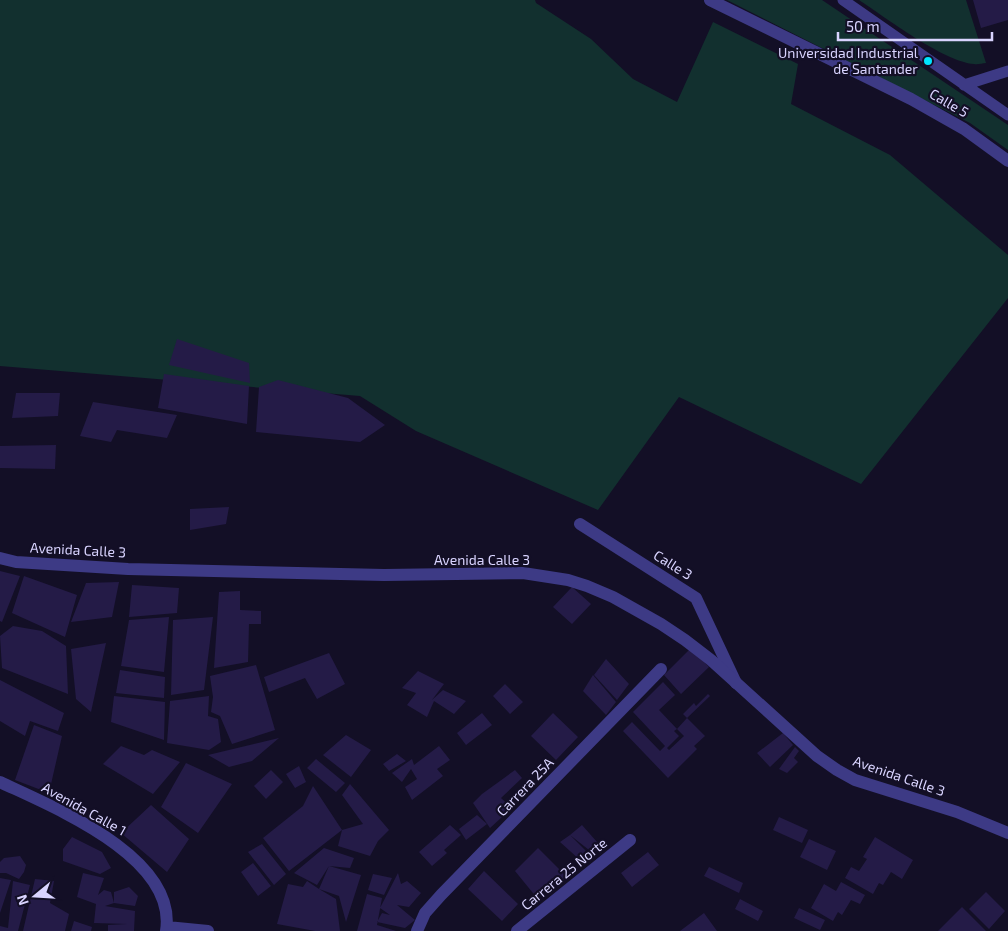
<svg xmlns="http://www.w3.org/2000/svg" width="1008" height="931" font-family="'Exo 2',sans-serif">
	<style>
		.green { fill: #12302f }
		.building { fill: #241b47; fill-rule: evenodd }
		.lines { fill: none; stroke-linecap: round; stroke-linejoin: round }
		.service { stroke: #3d3a85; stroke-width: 11 }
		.minor { stroke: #3d3a85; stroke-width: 12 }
		.tertiary { stroke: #3d3a85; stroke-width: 12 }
		.poi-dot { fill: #00e5ff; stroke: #130f26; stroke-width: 2 }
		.labels { text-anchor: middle; stroke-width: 4.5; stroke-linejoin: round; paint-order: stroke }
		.poi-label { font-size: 14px; fill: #d9d4ff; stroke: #130f26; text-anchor: end }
		.street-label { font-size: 14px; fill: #d9d4ff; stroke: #130f26 }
	</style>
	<rect width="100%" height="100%" fill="#130f26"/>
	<path class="green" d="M0 0H535L536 3 591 39 633 79 677 102 713 22 798 64 791 104 890 155 1008 255V298L861 484 679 397 598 510 416 431 360 396 0 366Z
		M727 0H822L1008 125V150L970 123Z
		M859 0H966L986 63C982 63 978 65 974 64 944 62 885 17 859 0Z"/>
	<path class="building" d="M973 0H1008V20L981 28Z
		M177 339 249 363 250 383 169 365Z
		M164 374 249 386 247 424 158 408Z
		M278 380 348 398 385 425 360 442 256 432 259 387Z
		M16 393H60L58 416 12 418Z
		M93 402 177 415 167 438 117 430 111 442 80 436Z
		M56 445 55 469 0 468V446Z
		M229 507 226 524 190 530V509Z
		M0 571 20 576 2 622 0 621Z
		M24 576 77 595 65 637 12 613Z
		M119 582 112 617 71 622 86 583Z
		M132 585 179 588 177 613 129 617Z
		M572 587 591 604 572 624 553 607Z
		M240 591V610L261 611V624H249L248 662 214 668 219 592Z
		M169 617 164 672 121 666 129 620Z
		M213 617 204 690 171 695 173 620Z
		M13 626 42 631 66 646 68 694 2 668 0 636Z
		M106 643 91 712 76 699 71 649Z
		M691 648 709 667 681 694 664 675Z
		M329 653 345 684 317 699 305 678 269 692 264 677Z
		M606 659 629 684 617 700 594 675Z
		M256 665 275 730 232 744 220 716 211 712 213 697 210 676Z
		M120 670 165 677 164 698 116 693Z
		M418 671 444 684 432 700 443 690 466 701 454 714 434 701 427 717 407 705 416 693 402 688Z
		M593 675 616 702 606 715 583 691Z
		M0 680 64 713 58 731 30 721 25 736 0 721Z
		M663 682 675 695 659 710 677 729 687 718 705 736 694 746 697 749 668 778 623 731 632 722 660 751 665 746 633 712ZM677 729 684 736 669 750 667 748 679 736 674 731Z
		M505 684 523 702 510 714 493 696Z
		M708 694 710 696 687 718 683 714 694 703 696 706Z
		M114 696 165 702 164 740 111 722Z
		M209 696 208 716 218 719 221 742 209 750 167 743 170 701Z
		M482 713 492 725 466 745 457 733Z
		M553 713 578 737 556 760 531 736Z
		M34 725 62 736 49 793 15 780Z
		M783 733 793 745 770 767 757 753Z
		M346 735 371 750 351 777 323 755Z
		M279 738 252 761 229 767 208 755Z
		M121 746 144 755 152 750 180 762 153 794 103 764Z
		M439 746 450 760 437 769 443 776 412 800 405 787 417 779 411 769 402 782 392 773 412 759 414 765Z
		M795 747 799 751 794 758 798 762 787 773 779 769Z
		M397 754 406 761 389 771 383 764Z
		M316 759 345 783 336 792 307 768Z
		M186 763 232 784 198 833 161 807Z
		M299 766 306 782 295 788 286 774Z
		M271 770 283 782 266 799 254 786Z
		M515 770 522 778 501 798 512 808 490 828 473 803 482 794Z
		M350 784 389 830 378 841 370 856 338 846 342 830 363 824 342 795Z
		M313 786 342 830 289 871 263 838 303 806Z
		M151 805 189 839 167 872 121 833Z
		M477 815 487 824 466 840 459 829Z
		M779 817 808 830 802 843 773 830Z
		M450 825 461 835 444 850 447 853 432 866 419 852Z
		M582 825 597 842 589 850 570 835Z
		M570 835 586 851 580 860 560 842Z
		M72 837 102 852 111 868 100 874 63 861V849Z
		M875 837 913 860 902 879 891 872 883 885 879 883 873 894 845 878 851 867 859 871 867 859 863 857Z
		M809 839 836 851 827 870 800 857Z
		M262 844 286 874 274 885 248 852Z
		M324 848 354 858 350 868 329 866 361 875 346 922 339 896 319 889 336 899 340 931H315L277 924 288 884 303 887 307 881 319 889 329 866 317 885 294 873Z
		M538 848 568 878 537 898 515 871Z
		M648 852 659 865 632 887 621 873Z
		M20 856 26 865 24 872 19 879 6 873H0V862L4 858Z
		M253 863 271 886 258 896 241 872Z
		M709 867 743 883 739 893 704 876Z
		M484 871 518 904 502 921 468 889Z
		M83 873 104 878 98 895 104 890 111 892 114 903V892L129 887 138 896 135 906 114 903 105 906 135 911 134 931H108V925L127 924 94 923 96 904 77 897Z
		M398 873 401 884 407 881 421 893 409 907 397 905 415 920 405 928 377 922 382 913 390 915 380 908Z
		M373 874 392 878 384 895 368 890Z
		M0 878 11 880 0 913Z
		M35 879 54 881 50 903 69 914 65 931H23Z
		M13 881 30 885 18 931H0V926L8 928Z
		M841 882 865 895 860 904 851 900 842 915 838 912 833 921 811 908 824 884 836 891Z
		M986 892 1005 911 989 929 969 909Z
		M367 894 382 898 377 925 396 931H357Z
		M740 899 763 911 758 921 735 909Z
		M962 907 986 931H938Z
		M799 908 825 920 820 930 794 918Z
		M704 913 717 931H680Z
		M74 921 92 927 91 931H71Z"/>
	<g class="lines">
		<path class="service" d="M843 0 1008 115
			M964 85 1008 71"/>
		<path class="minor" d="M710 0 911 99 964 129 1008 161
			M580 524 696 598 736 683
			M417 931 425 913 441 895 661 669
			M517 931 630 840"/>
		<path class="tertiary" d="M0 558 16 562 128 569 384 575 523 573 568 580 587 586 613 597 661 624 685 640 711 660 817 756 837 770 855 780 957 812 1008 833
			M0 782C53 807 178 857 166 931
			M167 927 208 931"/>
	</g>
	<circle class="poi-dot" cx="928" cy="61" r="5"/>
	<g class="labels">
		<g class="poi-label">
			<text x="918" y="58">Universidad Industrial<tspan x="918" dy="16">de Santander</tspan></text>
		</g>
		<g class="street-label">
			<text transform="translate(949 103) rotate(30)" y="5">Calle 5</text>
			<text transform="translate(78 550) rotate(3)" y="5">Avenida Calle 3</text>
			<text x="482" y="565">Avenida Calle 3</text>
			<text transform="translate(673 565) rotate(32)" y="5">Calle 3</text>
			<text transform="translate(899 776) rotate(19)" y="5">Avenida Calle 3</text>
			<text transform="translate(525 787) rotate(-46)" y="5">Carrera 25A</text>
			<text transform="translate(84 809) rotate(29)" y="5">Avenida Calle 1</text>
			<text transform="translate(564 874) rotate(-39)" y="5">Carrera 25 Norte</text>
		</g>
	</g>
	<g transform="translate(35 896) rotate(252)" stroke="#130f26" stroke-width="4" paint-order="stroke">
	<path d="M0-4L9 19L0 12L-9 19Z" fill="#d9d4ff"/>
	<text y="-8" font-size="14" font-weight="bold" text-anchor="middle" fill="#d9d4ff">N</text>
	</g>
	<path d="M838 32v8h154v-8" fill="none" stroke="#d9d4ff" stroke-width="2.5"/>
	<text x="846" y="32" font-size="15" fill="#d9d4ff" stroke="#130f26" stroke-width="4" paint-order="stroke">50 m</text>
</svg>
